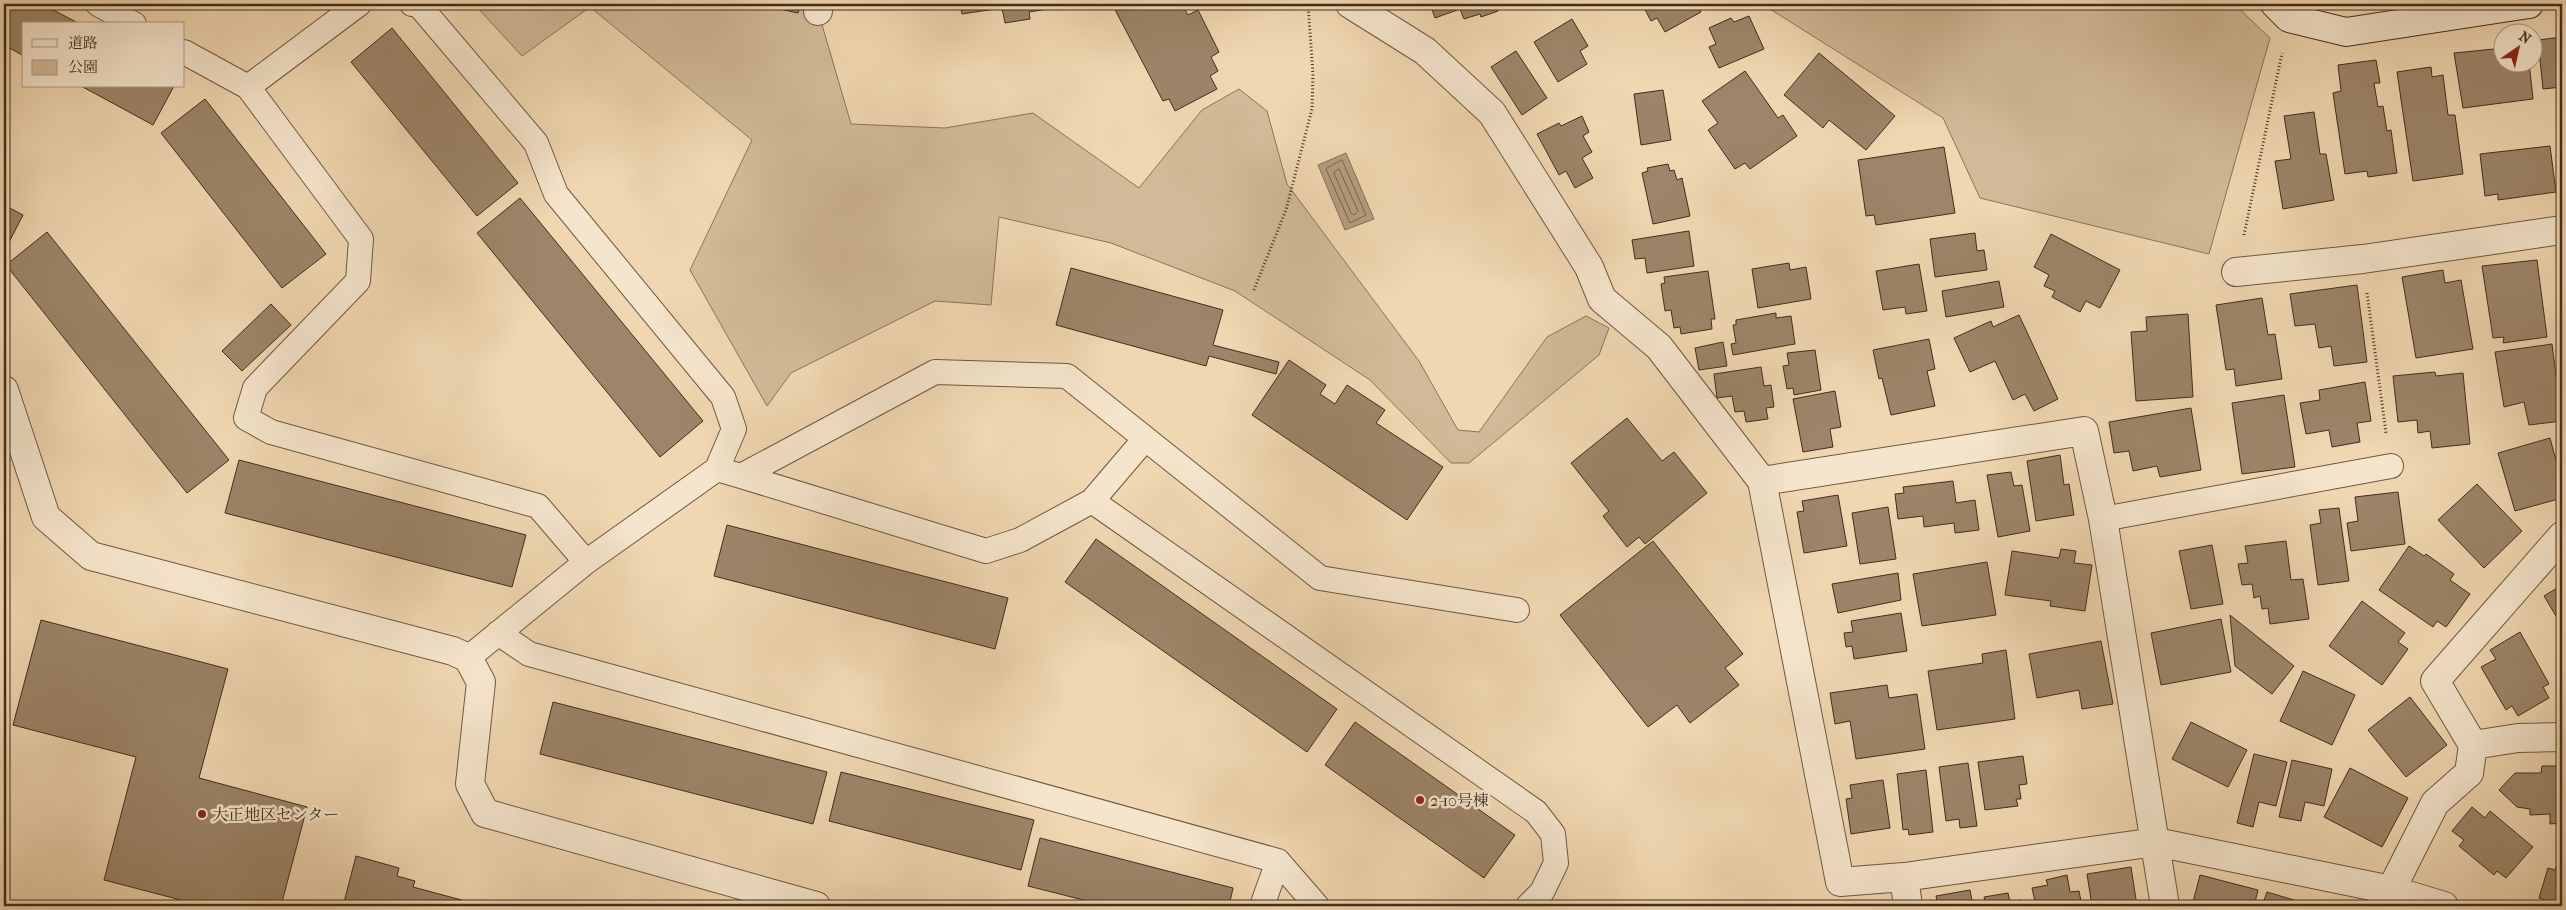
<svg xmlns="http://www.w3.org/2000/svg" width="2566" height="910" font-family="'IM FELL French Canon','Noto Serif JP',serif">
	<style>
		.green { fill: #d2ba98; stroke: #8a745a }
		.water { fill: #b59d7e; stroke: #877057 }
		.lines { fill: none; stroke-linecap: round; stroke-linejoin: round }
		.shore { stroke: #7c654d; stroke-width: 1 }
		.building { fill: #9c8569; stroke: #422d1c }
		.lane-casing { stroke: #6e5841; stroke-width: 26 }
		.street-casing { stroke: #6e5841; stroke-width: 30 }
		.secondary-casing { stroke: #422d1c; stroke-width: 30 }
		.path { stroke: #422d1c; stroke-width: 3; stroke-dasharray: 1 2.5; stroke-linecap: butt }
		.lane { stroke: #f5e5cc; stroke-width: 24 }
		.street { stroke: #f5e5cc; stroke-width: 28 }
		.secondary { stroke: #f5e5cc; stroke-width: 28 }
		.poi-dot { fill: #8f2418; stroke: #f5e5cc; stroke-width: 2 }
		.labels { text-anchor: middle; stroke-width: 5; stroke-linejoin: round; paint-order: stroke }
		.poi-label { font-size: 16px; fill: #422d1c; stroke: #f5e5cc; text-anchor: start }
	</style>
	<rect width="100%" height="100%" fill="#f0d7b1"/>
	<filter id="stains"><feTurbulence type="fractalNoise" baseFrequency=".004" numOctaves="4"/><feColorMatrix values="0 0 0 0 .2 0 0 0 0 .09 0 0 0 0 .02 0 0 0 .5 -.17"/></filter>
	<radialGradient id="worn" r=".72"><stop offset=".6" stop-color="#630" stop-opacity="0"/><stop offset="1" stop-color="#630" stop-opacity=".3"/></radialGradient>
	<path class="green" d="M474 4H800L818 11 851 124 945 128 1033 113 1139 188 1202 110 1239 89 1267 111 1287 184 1419 361 1458 430 1479 432 1547 337 1586 316 1609 328 1599 355 1469 463H1451L1370 380 1235 291 1111 243 999 217 991 305 935 301 791 373 767 406 690 270 752 140 590 7 522 56Z
		M1762 4H2234L2270 38 2209 254 1980 198 1943 118Z"/>
	<path class="water" d="M1346 153 1374 219 1345 230 1318 165Z"/>
	<g class="lines">
		<path class="shore" d="M1342 160 1366 215 1350 223 1326 169Z
			M1339 169 1358 211 1354 215 1351 213 1334 173Z"/>
	</g>
	<path class="building" d="M4 4H42L80 24H24V56L4 45Z
		M758 4H800L798 13Z
		M960 4H1068V6L1029 12 1030 19 1005 23 1002 8 962 14Z
		M1112 4H1182L1188 15 1198 10 1219 52 1211 57 1218 71 1210 76 1217 89 1175 111 1169 99 1163 101Z
		M1430 4H1495L1498 11 1481 17 1480 14 1464 19 1460 9 1435 18Z
		M1642 4H1697L1701 12 1665 32 1657 18 1651 21Z
		M1749 16 1764 49 1719 68 1709 47 1716 44 1709 28 1731 18 1734 22Z
		M1572 19 1588 46 1580 51 1587 64 1558 82 1534 42Z
		M392 28 518 183 477 216 351 62Z
		M2562 37V87L2543 89 2538 40Z
		M2504 48V62H2529L2533 99 2463 108 2454 53Z
		M1516 51 1547 98 1522 115 1491 67Z
		M1819 53 1895 116 1866 150 1829 120 1823 128 1784 95Z
		M2376 60 2380 83H2374L2378 107 2383 106 2387 131 2391 130 2397 173 2368 177 2367 171 2345 174 2333 93 2341 91 2338 65Z
		M2431 67 2432 77 2443 75 2448 115H2455L2463 174 2413 181 2397 72Z
		M1745 71 1778 118 1783 115 1797 136 1750 169 1745 163 1735 169 1708 130 1718 123 1702 101Z
		M81 86H174L153 125Z
		M1663 90 1671 140 1641 145 1634 94Z
		M205 99 326 254 282 288 161 133Z
		M2314 112 2320 154H2326L2334 200 2283 209 2275 161 2291 159 2284 116Z
		M1582 116 1589 132 1583 136 1592 152 1582 158 1593 178 1575 188 1566 171 1559 175 1537 134 1559 123 1561 126Z
		M2550 146 2556 192 2498 200V194L2485 196 2480 154Z
		M1944 147 1955 213 1876 225 1874 215 1866 216 1858 160Z
		M1668 164 1670 171 1674 170 1677 180 1682 178 1690 216 1653 224 1642 173 1648 171 1647 168Z
		M520 198 703 421 660 457 477 233Z
		M4 205 23 215 4 252Z
		M1689 231 1694 266 1647 273 1645 258 1635 259 1632 240Z
		M47 232 229 460 187 493 6 265Z
		M1975 233 1977 251 1984 250 1987 270 1935 277 1930 239Z
		M2051 234 2120 270 2100 308 2086 301 2080 312 2052 297 2055 291 2044 286 2049 275 2034 267Z
		M2537 260 2547 337 2503 343 2504 337 2493 338 2482 266Z
		M1789 263 1790 270 1806 267 1811 299 1758 308 1752 269Z
		M1919 264 1927 311 1906 314 1905 307 1883 310 1876 271Z
		M1071 268 1223 310 1213 345 1279 362 1276 374 1209 356 1206 366 1056 325Z
		M2443 270 2445 283 2461 280 2473 349 2416 358 2402 277Z
		M1708 271 1715 319H1711L1712 329 1681 334 1680 327 1674 328 1671 310 1665 311 1661 284 1665 283 1664 277Z
		M1999 281 2004 307 1946 317 1942 291Z
		M2357 285 2367 362 2334 366 2331 346 2319 348 2315 324 2295 326 2290 294Z
		M2262 298 2268 335 2275 334 2282 379 2236 386 2234 369 2226 370 2216 305Z
		M271 304 291 325 242 371 222 351Z
		M1776 313V318L1791 316 1795 344 1733 355 1731 344 1736 343 1733 325H1736V320Z
		M2188 314 2193 397 2136 401 2131 332 2147 331 2146 317Z
		M2019 315 2058 399 2034 411 2025 394 2013 400 1995 361 1970 372 1954 338 1991 321 1993 327Z
		M1929 339 1935 369 1927 371 1935 406 1891 415 1882 378 1879 379 1873 350Z
		M1723 342 1727 366 1699 370 1695 348Z
		M2552 344 2562 421 2529 425 2524 402 2504 407 2495 352Z
		M1815 350 1821 390 1794 395 1793 388 1787 389 1783 366 1789 365 1787 353Z
		M1289 360 1326 385 1320 394 1335 404 1347 385 1385 410 1376 423 1443 467 1407 520 1252 415Z
		M1761 367 1764 386 1771 385 1774 407 1766 408 1768 419 1746 422 1744 411 1735 412 1732 396 1717 398 1714 374Z
		M2435 372 2436 376 2463 373 2470 444 2432 448 2430 431 2418 433 2417 420 2398 422 2393 376Z
		M2365 382 2371 421 2357 423 2360 442 2332 447 2329 430 2306 434 2300 403 2320 400 2319 390Z
		M1835 391 1841 427 1830 429 1833 447 1803 452 1793 399Z
		M2284 395 2295 467 2242 474 2232 403Z
		M2191 408 2201 470 2160 477 2157 466 2133 471 2129 451 2114 453 2109 422Z
		M1627 418 1662 461 1674 452 1707 493 1645 544 1639 537 1627 547 1603 516 1609 511 1571 463Z
		M2550 438 2562 483V498L2515 511 2498 453Z
		M2060 455 2064 485 2069 484 2074 515 2036 521 2027 461Z
		M239 460 526 535 512 587 225 513Z
		M2011 472 2014 486 2022 485 2030 531 1998 537 1987 475Z
		M1953 481 1956 503 1975 500 1979 530 1955 533 1954 523 1924 527 1923 516 1898 519 1895 494 1904 493 1903 487Z
		M2477 484 2522 531 2484 568 2438 520Z
		M2398 492 2405 544 2351 551 2347 523 2358 521 2355 497Z
		M1838 495 1847 546 1804 553 1797 512 1804 511 1802 501Z
		M1888 507 1896 559 1860 564 1852 513Z
		M2339 508 2349 581 2318 585 2310 525 2321 523 2319 510Z
		M727 525 1008 598 995 649 714 576Z
		M1096 539 1337 709 1307 752 1065 582Z
		M1653 541 1743 654 1725 668 1739 685 1690 723 1677 705 1648 727 1560 615Z
		M2286 541 2291 580 2303 579 2309 619 2270 624 2268 608 2262 609 2260 596 2254 598 2252 584 2242 585 2238 564 2248 563 2245 546Z
		M2212 545 2223 604 2191 609 2179 551Z
		M2409 546 2424 556 2426 554 2454 574 2450 580 2470 594 2446 627 2437 621 2433 627 2379 590Z
		M2061 549 2076 551 2074 563 2092 565 2085 611 2050 606 2051 601 2005 595 2012 551 2059 558Z
		M1987 562 1996 615 1922 626 1913 574Z
		M1898 573 1901 600 1838 613 1832 584Z
		M2562 585V626L2544 596Z
		M2362 601 2405 633 2398 642 2408 649 2382 685 2329 646Z
		M1901 613 1907 651 1854 659 1852 646 1846 647 1844 633 1853 632 1851 621Z
		M2230 615 2294 666 2272 694 2235 666Z
		M2221 619 2231 672 2161 685 2151 633Z
		M41 620 228 669 199 778 307 807 281 906H204L104 880 136 757 13 725Z
		M2520 632 2549 684 2543 687 2549 698 2518 716 2512 706 2506 710 2481 667 2496 659 2490 650Z
		M2101 641 2113 704 2082 709 2079 690 2037 698 2029 654Z
		M2006 650 2015 719 1937 730 1928 671 1983 663 1982 654Z
		M2303 671 2355 695 2332 745 2280 721Z
		M1887 685 1889 698 1917 694 1925 749 1856 759 1850 721 1835 724 1830 693Z
		M2410 697 2447 745 2406 777 2368 730Z
		M553 702 827 772 813 824 540 754Z
		M1355 722 1515 835 1484 878 1325 765Z
		M2191 722 2247 750 2228 787 2172 759Z
		M2254 754 2287 762 2276 806 2259 802 2253 827 2237 823Z
		M2023 756 2027 784 2019 785 2021 799H2016L2018 806 1985 810 1978 762Z
		M2292 760 2332 769 2324 806 2305 802 2301 821 2279 817Z
		M1968 763 1977 826 1960 828 1959 819 1946 821 1939 767Z
		M2542 766H2562V823L2550 824V814L2530 815V809L2517 807 2499 790 2515 773H2541Z
		M2350 768 2408 798 2382 847 2324 817Z
		M1926 770 1933 832 1909 835 1908 829 1903 830 1897 774Z
		M841 772 1034 820 1021 870 829 821Z
		M1883 780 1890 828 1851 834 1846 799 1852 798 1850 785Z
		M2472 807 2485 818 2490 811 2533 847 2506 878 2497 871 2494 875 2459 846 2464 840 2452 831Z
		M1040 838 1233 888 1229 906H1107L1028 886Z
		M2560 854H2562V906L2539 898 2548 868 2555 870Z
		M356 856 399 868 397 876 415 881 413 887 484 906H343Z
		M2131 867 2137 906H2092L2087 874Z
		M2067 875 2070 892 2079 891 2082 906H2036L2032 888 2048 885 2046 880Z
		M2200 875 2258 890 2254 906H2192Z
		M1970 890 1973 906H1938L1936 896Z
		M2267 892 2314 906H2262Z
		M2008 893 2010 902 2021 900 2022 906H1986L1984 897Z"/>
	<g class="lines">
		<g class="lane-casing">
			<path id="lane" d="M98 4 134 24
				M359 4 248 87 361 239 358 281 255 388 246 418 271 432 538 506 586 562
				M412 4H418L536 143 556 194 723 397 734 429 717 469
				M184 52 248 87
				M741 476 986 551 1020 540 1092 501 1144 440
				M1092 501 1536 812 1553 834 1556 863 1542 892 1528 906
				M2103 519 2391 466
				M498 633 529 654 1278 861
				M468 658 586 562 717 469 741 476 935 372 1067 376 1320 578 1517 610
				M1262 906 1278 861 1317 906"/>
		</g>
		<g class="street-casing">
			<path id="street" d="M1350 4 1425 51 1492 113 1589 267 1602 299 1659 347 1762 481 1840 882 1904 877 2156 842 2391 890 2444 906
				M818 11 819 4
				M2236 272 2363 259 2562 230
				M4 390 46 517 91 556 453 651 468 658 481 682 470 784 485 813 816 906
				M1762 481 2084 431 2103 519 2165 906
				M2473 745 2435 681 2562 536
				M1904 877 1908 906
				M2391 890 2435 803 2469 773 2473 745 2518 738 2562 737"/>
		</g>
		<g class="secondary-casing">
			<path id="secondary" d="M2275 4 2289 18 2346 32 2529 4"/>
		</g>
		<path class="path" d="M2244 235 2282 53
			M1254 290 1286 210 1312 109 1313 74 1308 4
			M2367 293 2386 433"/>
		<use href="#lane" class="lane"/>
		<use href="#street" class="street"/>
		<use href="#secondary" class="secondary"/>
	</g>
	<g class="poi-dot">
		<circle cx="1420" cy="800" r="5"/>
		<circle cx="202" cy="814" r="5"/>
	</g>
	<g class="labels">
		<g class="poi-label">
			<text x="1430" y="806">2-10号棟</text>
			<text x="212" y="820">大正地区センター</text>
		</g>
	</g>
	<rect width="2566" height="910" fill="none" stroke="#f0d7b1" stroke-width="20"/>
	<rect x="5" y="5" width="2556" height="900" fill="none" stroke="#422d1c" stroke-width="2.5"/>
	<rect x="10" y="10" width="2546" height="890" fill="none" stroke="#422d1c"/>
	<rect x="22" y="22" width="162" height="65" fill="#f5e5cc" stroke="#ad9b86"/>
	<rect x="32" y="39" width="25" height="8" fill="#f5e5cc" stroke="#ad9b86"/>
	<text x="68" y="48" font-size="15" fill="#422d1c">道路</text>
	<rect x="32" y="60" width="25" height="15" fill="#d2ba98" stroke="#ad9b86"/>
	<text x="68" y="72" font-size="15" fill="#422d1c">公園</text>
	<g transform="translate(2518 48) rotate(34)"><circle r="24" fill="#f5e5cc" stroke="#ad9b86"/>
	<path d="M0-4L9 19L0 12L-9 19Z" fill="#8f2418"/>
	<text y="-8" font-size="14" font-weight="bold" text-anchor="middle" fill="#422d1c">N</text>
	</g>
	<rect width="100%" height="100%" filter="url(#stains)"/>
	<rect width="100%" height="100%" fill="url(#worn)"/>
</svg>
